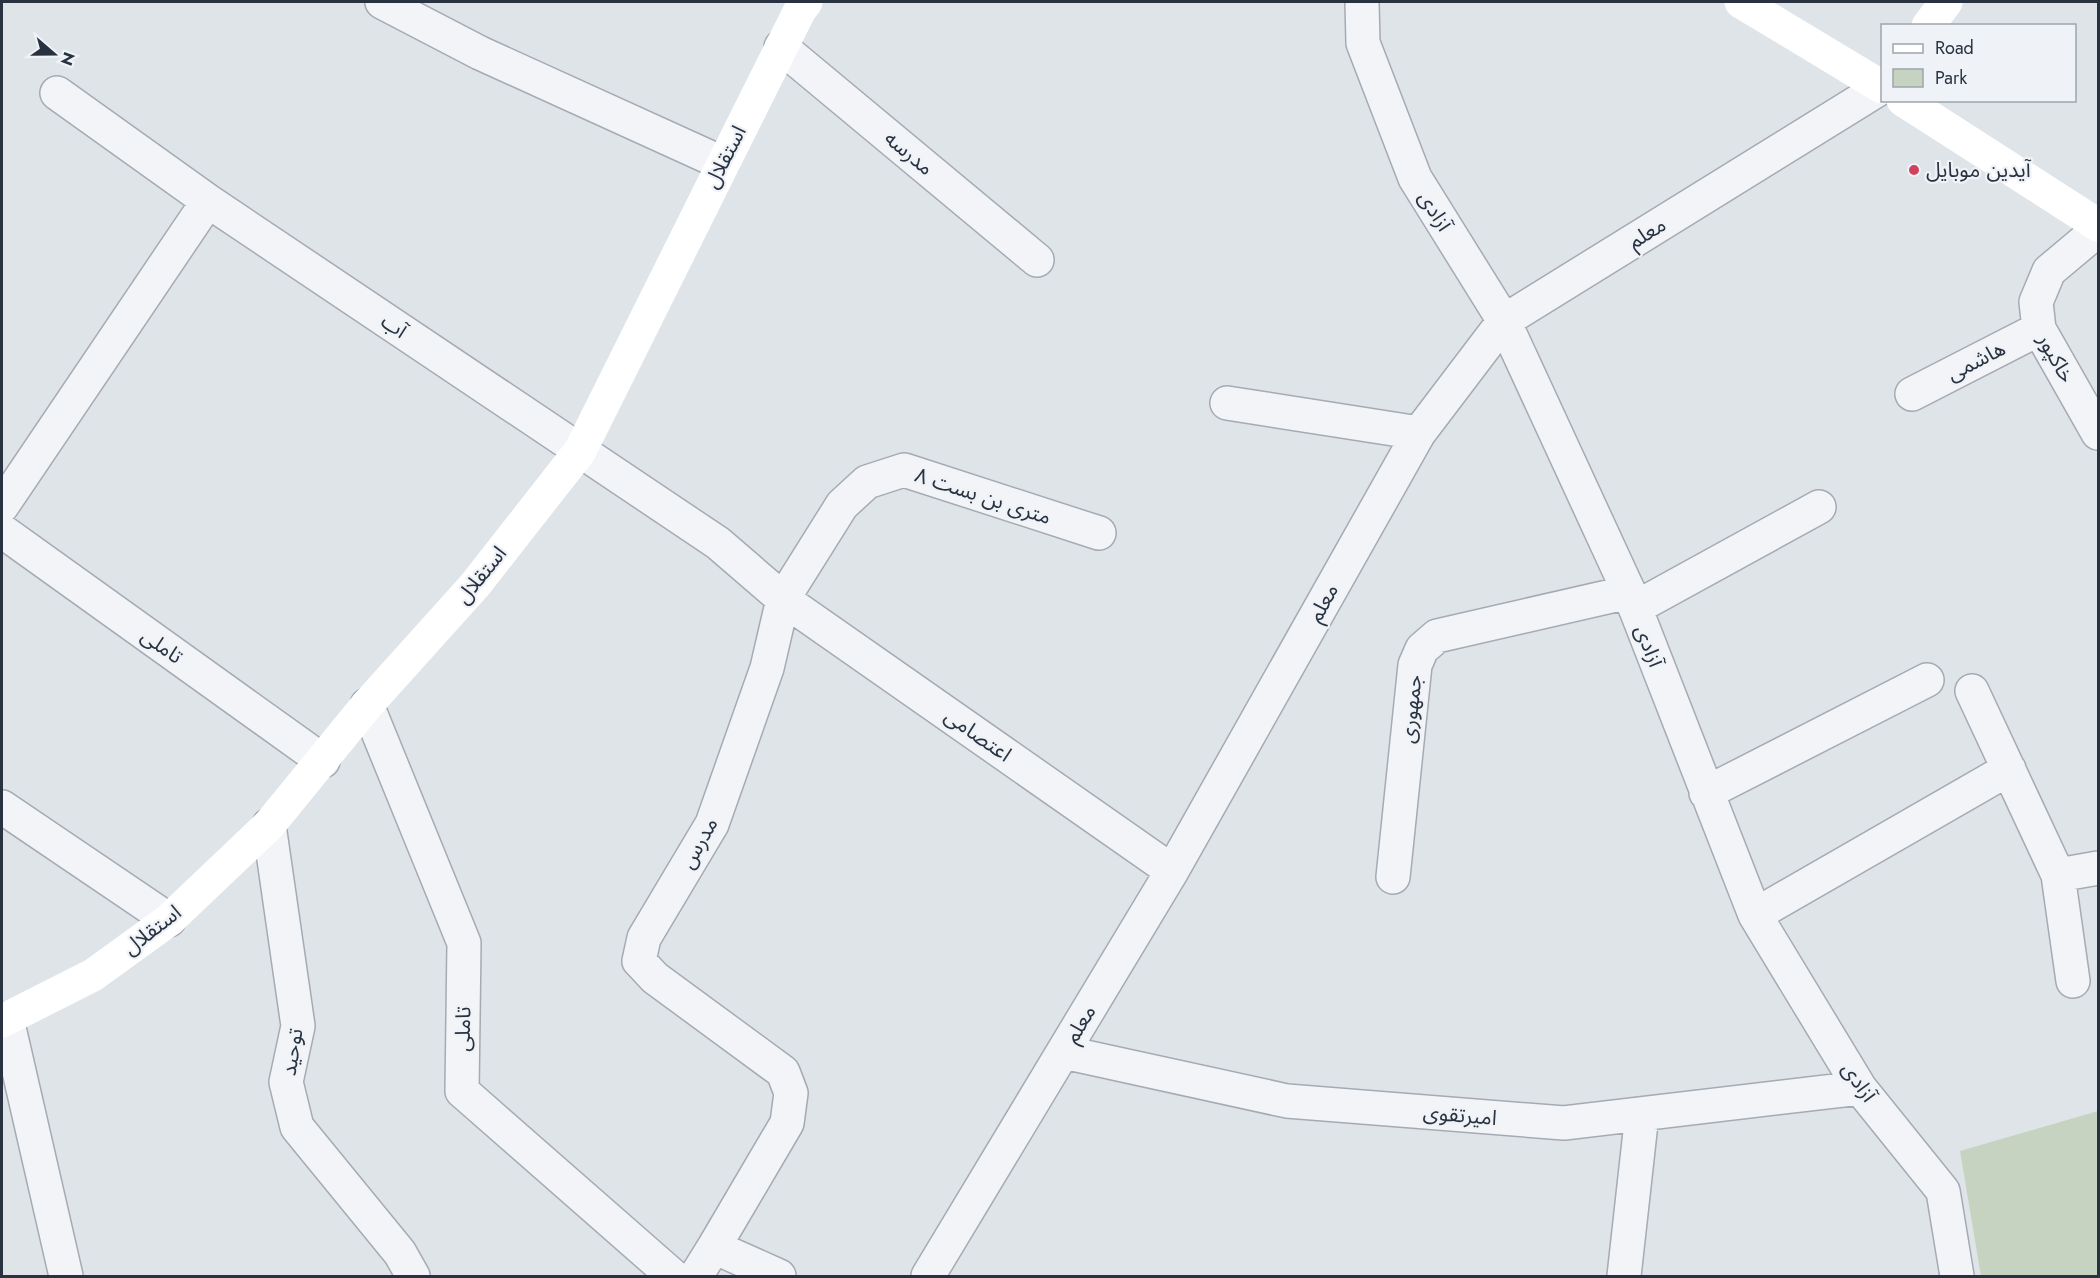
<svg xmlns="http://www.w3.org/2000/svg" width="2100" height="1278" font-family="Jost,'Noto Sans Arabic',sans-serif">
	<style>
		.green { fill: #c6d3c0 }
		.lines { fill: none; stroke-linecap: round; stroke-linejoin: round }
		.street-casing { stroke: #a4abb3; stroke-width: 36 }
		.street { stroke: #f2f4f7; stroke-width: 33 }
		.secondary { stroke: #fff; stroke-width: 33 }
		.poi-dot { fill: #d04360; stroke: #eff2f6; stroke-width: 2 }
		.labels { text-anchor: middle; stroke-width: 4.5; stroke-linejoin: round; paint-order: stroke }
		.street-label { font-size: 21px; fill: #283240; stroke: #eff2f6 }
		.poi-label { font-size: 21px; fill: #283240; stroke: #eff2f6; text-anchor: start }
	</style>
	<rect width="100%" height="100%" fill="#dfe4e9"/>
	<path class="green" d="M2098 1111V1276H1981L1960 1151Z"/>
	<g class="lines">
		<g class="street-casing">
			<path id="street" d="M382 2 480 53 722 163
				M1362 2 1363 43 1415 178 1504 321 1629 592 1755 915 1860 1088 1943 1191 1957 1276
				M781 47 1037 260
				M57 93 208 201
				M2098 230 2049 271 2036 302 2039 329 2098 433
				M1912 394 2039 329
				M1227 403 1419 433
				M2 506 208 201 718 543 783 599 767 668 712 824 644 938 639 961 655 978 783 1072 791 1093 787 1123 714 1247
				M2 531 323 761
				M1099 533 904 470 867 482 842 505 783 599 1172 871
				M1635 608 1819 507
				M1972 691 2058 875 2073 981
				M367 705 464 943 462 1091 673 1276
				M1706 793 1927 680
				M2 807 169 920
				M269 825 298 1026 286 1082 297 1127 400 1253 413 1276
				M2058 875 2098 868
				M1393 877 1415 665 1422 649 1437 636 1629 592
				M1755 915 2009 769
				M7 1019 66 1276
				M1063 1052 1287 1101 1564 1123 1860 1088
				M696 1276 714 1247 779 1276
				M928 1276 1172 871 1419 433 1504 321 1882 87
				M1624 1276 1642 1114"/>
		</g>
		<use href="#street" class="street"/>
		<path class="secondary" d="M1741 2 1882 87
			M1928 26 1946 2
			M1903 100 2098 225
			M2 1021 93 975 169 920 269 825 367 705 475 585 580 451 800 10 806 2"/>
	</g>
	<circle class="poi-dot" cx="1914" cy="170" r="6"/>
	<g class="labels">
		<g class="street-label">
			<text transform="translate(909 153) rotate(40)" y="7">مدرسه</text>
			<text transform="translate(725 157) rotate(-63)" y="7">استقلال</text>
			<text transform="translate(1435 211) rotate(58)" y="7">آزادی</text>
			<text transform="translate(1647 233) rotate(-32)" y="7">معلم</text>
			<text transform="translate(394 326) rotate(34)" y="7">آب</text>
			<text transform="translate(2056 358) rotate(61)" y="7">خاکپور</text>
			<text transform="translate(1976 361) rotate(-27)" y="7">هاشمی</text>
			<text transform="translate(983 496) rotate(18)" y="7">۸ متری بن بست</text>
			<text transform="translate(481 575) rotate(-51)" y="7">استقلال</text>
			<text transform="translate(1323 603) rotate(-61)" y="7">معلم</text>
			<text transform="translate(162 646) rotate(35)" y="7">تاملی</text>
			<text transform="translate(1649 646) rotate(69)" y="7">آزادی</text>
			<text transform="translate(1411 709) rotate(-84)" y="7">جمهوری</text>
			<text transform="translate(978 735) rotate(35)" y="7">اعتصامی</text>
			<text transform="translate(699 843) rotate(-61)" y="7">مدرس</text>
			<text transform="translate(152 930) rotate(-38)" y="7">استقلال</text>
			<text transform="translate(1080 1024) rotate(-59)" y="7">معلم</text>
			<text transform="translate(463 1029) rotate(-89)" y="7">تاملی</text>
			<text transform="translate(292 1052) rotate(-81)" y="7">توحید</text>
			<text transform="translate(1859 1082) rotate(55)" y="7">آزادی</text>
			<text transform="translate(1460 1115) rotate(5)" y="7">امیرتقوی</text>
		</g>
		<g class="poi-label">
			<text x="1926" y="177">آیدین موبایل</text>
		</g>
	</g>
	<rect width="2100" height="1278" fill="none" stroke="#283240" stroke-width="6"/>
	<rect x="1881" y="24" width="195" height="78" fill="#eff2f6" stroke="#9fa5ad" stroke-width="1.5"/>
	<rect x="1893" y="44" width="30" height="9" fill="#ffffff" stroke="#9fa5ad" stroke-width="1.5"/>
	<text x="1935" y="54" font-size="18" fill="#283240">Road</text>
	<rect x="1893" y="69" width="30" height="18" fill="#c6d3c0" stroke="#9fa5ad" stroke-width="1.5"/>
	<text x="1935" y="84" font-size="18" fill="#283240">Park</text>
	<g transform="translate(54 54) rotate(110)" stroke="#eff2f6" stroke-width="4.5" paint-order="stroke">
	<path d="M0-4.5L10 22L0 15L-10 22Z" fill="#283240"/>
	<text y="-9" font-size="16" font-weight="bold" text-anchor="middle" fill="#283240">N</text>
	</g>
</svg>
